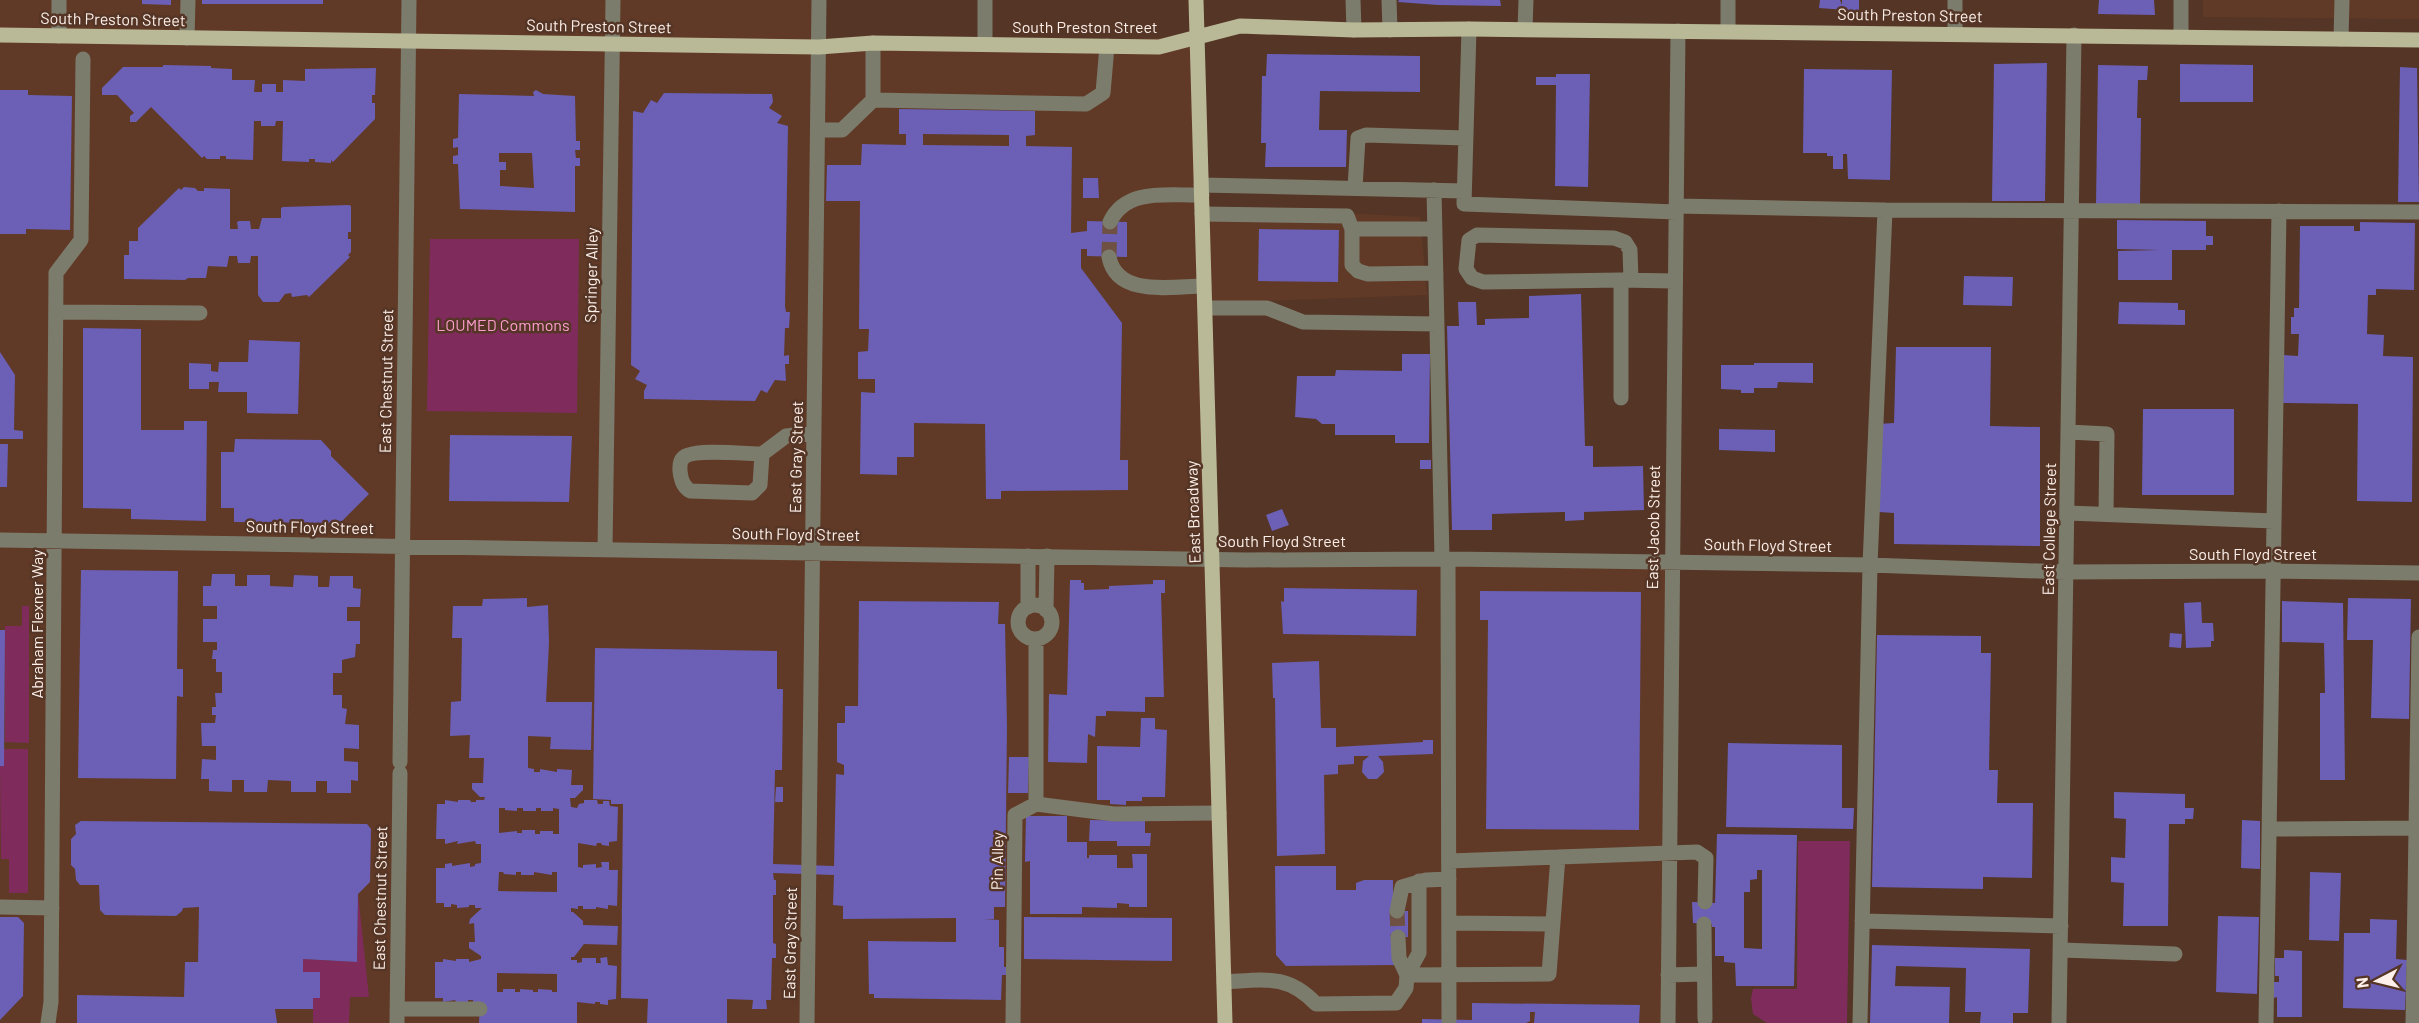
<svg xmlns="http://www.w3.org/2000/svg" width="2419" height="1023" font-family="Barlow,sans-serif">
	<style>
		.built { fill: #613a27 }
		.green { fill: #7f2c5d }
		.building { fill: #6b5fb6; fill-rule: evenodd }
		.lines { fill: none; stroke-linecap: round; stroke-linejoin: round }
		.minor-tunnel { stroke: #6e5143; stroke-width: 15; stroke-dasharray: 15 8; stroke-linecap: butt }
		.minor { stroke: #7c7c6c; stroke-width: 15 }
		.major { stroke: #b9b998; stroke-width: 15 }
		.labels { text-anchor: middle; stroke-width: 5; stroke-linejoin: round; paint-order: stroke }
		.street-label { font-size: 16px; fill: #fdf0ea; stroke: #553525 }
		.park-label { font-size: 16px; fill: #fd9dd0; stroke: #553525 }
	</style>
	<rect width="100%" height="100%" fill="#553525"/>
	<path class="built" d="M0 0H817L818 44 895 45 1197 37 1202 206 1420 217 1427 295 1205 303 1212 559 1671 562 1668 1023H0Z
		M2203 0H2419V19L2203 17Z"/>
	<path class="green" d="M430 239H579L577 413 427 411Z
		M22 606H29V743L5 742V626H22Z
		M4 749H28V893H9V859H1L0 766H4Z
		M1798 841H1850L1847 1023H1767L1753 1014 1751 998 1753 989H1797Z
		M358 894 369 997H350L349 1023H313V998H320V972H303V959L357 962Z"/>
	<path class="building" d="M142 0H171V5L142 4Z
		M202 0H323V4H202Z
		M1399 0H1500L1501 6 1438 5 1398 2Z
		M1820 0H1840L1842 5V0H1859V11L1819 8Z
		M2099 0H2154L2155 15 2098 14Z
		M1267 54 1420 56V92L1320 91 1319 130H1347L1346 167H1265L1266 143H1261L1262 76H1266Z
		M2047 63 2045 201H1992L1994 64Z
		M2180 64 2253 65V102H2180Z
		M163 65 211 66V68L232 69V80H255L254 92H262V84H276V92H283V80L305 81V69L376 68 375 95H372V103H375V119L333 162 331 160V163L315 162V159H309V162L282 161 283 121H276L275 126H261V121H254L253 160 226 159V156H220V159H207L204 156 202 158 151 107 136 122H130V116L134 113 117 95H102V88L123 67H163Z
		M2098 65 2148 66 2147 80H2138L2137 118H2141L2140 204H2096Z
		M2400 67 2417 68 2419 202H2398Z
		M1804 69 1892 70 1890 180 1848 179 1847 154H1843V169H1833V156H1827V153H1803Z
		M1556 74H1590L1588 187 1555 186 1556 85H1536V77H1556Z
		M0 90H28V95L72 96 70 230 26 229V234H0Z
		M536 90 543 94 575 96 576 141H580V150H575L576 158H580V166H575V212L460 209 458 164H453V156L458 155V147L453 148V139L458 138 459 94 534 96 533 92ZM499 153H532L534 188 500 186V170H506V162H499Z
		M664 93 772 94 773 102 769 108 782 116 777 123 788 126 785 306 786 312H790L789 328H785L784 356 789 355V364H785L786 381 775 380 767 393 761 390 755 401 644 399V391L647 385 635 379 640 371 631 365 633 111 643 113 651 100 657 103Z
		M899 109 1035 111V135L1026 136V146L1072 147 1071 233 1087 231V221L1127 222V257L1087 256V249H1081V268L1122 323 1120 460H1128V490L1001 491V499H986L985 424 914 423V457H897V475L860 474 861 392 875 393V379H858V352L868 351 869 329H859L860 201H826L827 165H861L862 144 906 145V134H899ZM923 134 1009 135V146L923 145Z
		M1083 178H1098L1099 198H1083Z
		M184 187 195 188 198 191H204V188L230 189V229H238L237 222 239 221H250L251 229H259L262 218H281V208L283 207 349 205 351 206V232H348V239H351V252L348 255 350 257 309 297 307 295 292 297 291 293 285 294 279 302H263L258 295V256H251L250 263H238L237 256H229L227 267 208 266 206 278H188L185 280 124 279V255H129V241H138V228L179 188 181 190Z
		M2117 220 2206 221V236H2213V245H2206V250H2172V280H2118V251L2159 250 2117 249Z
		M2360 222 2415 223 2414 290 2376 289V295H2368L2367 334 2384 335 2383 356 2413 357 2412 502 2357 501 2358 404 2283 403 2284 355 2298 356 2299 334H2291V317H2294V308H2299L2300 226H2354V231H2360Z
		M1259 229 1339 230 1338 282 1258 281Z
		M1964 276 2013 277 2012 306 1963 305Z
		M1581 294 1585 446H1593V467L1643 466 1644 510 1584 512V520L1565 521V512L1492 514V530H1452L1447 326H1459L1458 302H1476L1477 325H1485V319L1529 318V296Z
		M2119 302 2178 303V310H2185V325L2118 324Z
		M83 328 141 329V430H184V421H207L206 521 131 519V509L83 508Z
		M249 340 300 342 298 414 247 413V392H218L219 382H209V389H189V363L211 364V371L218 372 219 362H248Z
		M1896 347H1991L1990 426 2040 427V546L1894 544V513L1879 512 1878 424 1894 423Z
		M0 352 15 375 14 430 23 431V439H0Z
		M1402 354H1430L1429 443H1395V435H1335V424H1322L1316 419 1295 417 1297 376H1335L1336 370 1402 371Z
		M1754 363H1813V383L1778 382 1777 388H1754V393H1741V390L1721 389V365H1754Z
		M2143 409H2234V495H2142Z
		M1719 429 1775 430V452L1719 450Z
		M450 435 572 436 569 502 449 501Z
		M235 439 321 440 331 451V456L369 494 340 523 234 522V508H221V452H234Z
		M0 444H8L7 487H0Z
		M1420 460H1431V469H1420Z
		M1282 509 1289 525 1272 531 1266 515Z
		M81 570 178 571 177 669H183V697L177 696 176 779 78 778Z
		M212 574H235V586H247V575H270V586L293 587 294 575 318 576V587H329L330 576H353V588L361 589 360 607H347V621H360V644H356L355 657 342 660V673H333V695H342V708L347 709 345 724 359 725V749L344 748V761L358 762V781L351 780V793H327V781H316V792H291V781L268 780 267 792H244V780H232V792L209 791V779H201L202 759 216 760V746H202L201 723H215L216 715H212V707H216L215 693H222V672H216V659H212L213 650H217V642H203V619H217V606H203V586H211Z
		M1070 580H1081V583H1084V590L1109 589V586L1153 584V580H1165V593H1161L1164 697H1145V712L1106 711V716H1096L1095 737 1088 734 1087 763 1048 762 1049 694 1067 695Z
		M1284 588 1417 590 1416 636 1283 634 1281 601 1284 602Z
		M1480 591 1641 592 1639 830 1486 829 1488 620H1480Z
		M527 598V607L548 605 549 643 546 702H592L591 750 550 749 551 737 528 736V768L534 769V772H540V769L557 772V769L572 770 571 785H583V790L575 798H570L571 807 577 808 579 804 584 803V800H597L598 804H596H603V801H609L610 806 618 807 617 841 609 842V846L602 845 601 843H597L596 846 578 843V867L583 868V865L596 864V868L602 867 601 862H609V870H618L617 906 608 905V909L596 907V909H583V906H578V909L571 908V912H573L583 921V925L618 926 617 945 584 944 574 957H571V960H577V963L582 962V958H596V963H601L600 958 607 957 608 965 617 966 616 999 608 1000V1005L600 1004V1002H595V1004L577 1002V1023H479L480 1003H473V1000H468V1003L456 1002 455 1000 443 1002V998H435V962H443V959L456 961V959H469V962L481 959V956L469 948V942H475L474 923 469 924 470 919 482 908H475V905H469V907L457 908V905L451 904V907H444V903H436V868H445V864L452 863V866L470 863V867L475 866V864L481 863V844H476L475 841 457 844 458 841 445 844V839H436L437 804H445V800L458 802V800H470L471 802H476V800H484L485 797H480L472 789V783H483L484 758H469L470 735 450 736 451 702 461 701 462 638H452L453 606H482L483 599ZM499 808H505V810L517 811V808H523V811H536V808H541V811H553V808L559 809V834H553V831H540V834H535V830H522V833H517V831L499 833ZM499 872H503L504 874 516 875V872H521V875H534V872L552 875V872H557V892L498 891ZM497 973 557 974V992H552V990L538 989V992H533V990L520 989V992H515V989H503V992H497Z
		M2348 598 2411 599 2409 719 2371 718 2373 640H2347Z
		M859 601 999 602 998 624H1005L1007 727 1005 907H994V919H984L999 920V947H1004V967H1007V975H1002L1001 1000 874 998V994H869L868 941 956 942V918L843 919V906L833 905 834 875 773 873 774 880H776V895H773V943L776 944V958H772L771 1000H766L767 1009H752L753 1000 727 999V1023H647L648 999 621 998 623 804H611V800L593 799 595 648 777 651V689H783L782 770H775L773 864 834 866 836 774 844 775V765L837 762V723H845V706H858Z
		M2282 601 2343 603 2345 780H2320V693H2325L2324 643 2282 642Z
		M2201 602 2202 623H2213L2214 641H2211V647L2186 648 2184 603Z
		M0 630H5L4 766H0Z
		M2170 633 2182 634 2181 648 2169 647Z
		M1877 635 1981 636V653H1991L1989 770H1998L1997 803H2033L2032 878 1983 877V889L1872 887Z
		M1319 661 1321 728H1336V747L1423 742V740H1433V754L1378 756 1383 762 1384 772 1377 779H1368L1362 772 1363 761 1369 756H1354V764L1338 765V774L1324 775 1325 854 1277 856 1275 698H1273L1272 663Z
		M1141 718H1155V729L1167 730 1165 797H1142V801H1126V805L1110 804V800H1097V746L1140 747Z
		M1728 743 1842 745V808H1854L1853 829 1726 827Z
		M1009 757H1029L1028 793H1008Z
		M776 787H783V802H775Z
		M2114 792 2185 794V808H2194L2193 819H2185V824H2169L2168 926H2123L2124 883 2111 882V857L2125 858 2126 819 2114 818Z
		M1026 816H1067V842H1087V858H1089V855H1117V868H1133L1132 854H1147V907H1129V904L1117 903V908L1082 907V914H1030V861L1025 862Z
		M1090 820 1145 821V833H1151L1150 846H1117V841H1089Z
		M2242 820 2260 821V869L2241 868Z
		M81 821 367 824 371 829 370 882 358 894 357 962 303 959V972H320V998H313V1009H275L277 1023H77V995L184 997 185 962H198L199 907 183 908 182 911 176 916 105 915 100 910 99 885H80L76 880 75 869 71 865V839L76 834 75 825Z
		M1717 834 1797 835 1794 986H1736L1735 963 1724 962V956H1715V927H1712V924L1693 923 1692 902 1715 903ZM1757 870H1762V949L1744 948V892H1750V880L1757 879Z
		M1275 866H1336V890H1356V883L1364 880H1393V911H1408V937H1394V965L1286 966 1276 955Z
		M2310 872 2341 873 2339 941 2309 940Z
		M2218 916 2259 917 2257 994 2216 992Z
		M0 917H18L24 923 23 996 0 1020Z
		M1024 917 1172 918V961L1024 959Z
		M2370 919 2397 920 2396 959 2407 960 2405 1010 2343 1008 2344 933H2370Z
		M1872 945 2030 949 2028 1013H2013V1023H1980L1981 1012H1965L1966 968 1896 966 1895 986 1950 987 1949 1023H1870Z
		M2284 950 2302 951V1017H2277V997L2274 998V982H2279V976H2275V958H2284Z
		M1472 1003 1640 1005 1639 1023H1534L1535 1012H1530V1021L1526 1023H1422V1019L1472 1020Z"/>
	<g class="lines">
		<path class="minor-tunnel" d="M1109 257 1110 222
			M1397 911 1398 937"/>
		<path class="minor" d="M1353 0 1354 30
			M1389 0 1390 30
			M1469 29 1464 204 1676 212
			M1525 29 1526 0
			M1728 31V0
			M1955 34V0
			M59 36V0
			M2181 37V0
			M187 38 188 0
			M2341 39 2342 0
			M873 43V100L1086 104 1103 93 1107 46
			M985 44V0
			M818 130H842L873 100
			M1201 185 1464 191
			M1355 188 1358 138 1366 135 1465 138
			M1434 190 1442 559
			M1676 206 1885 210 2419 212
			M1202 214 1347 216 1352 229
			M1110 222C1126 187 1169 196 1202 195
			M1435 229H1352V265L1358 271 1368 274 1436 273
			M1109 257C1117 298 1173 286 1204 286
			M1621 280 1483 282 1472 278 1466 269 1469 240 1477 235 1614 238 1625 242 1630 250 1631 280
			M1205 308H1267L1303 322 1437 324
			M56 312 200 313
			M1621 398V280L1674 281
			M2069 432 2107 434 2106 514
			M762 454C747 454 692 448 683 458 679 462 680 467 680 471 681 480 683 486 690 491L752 493 760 485 762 454 786 436 814 433
			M2068 513 2274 521
			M0 540 1246 560 1448 559 1870 565 2065 572 2273 571 2419 573
			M605 550 613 0
			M1448 559 1449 1020
			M1018 622a17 17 0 1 1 34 0a17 17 0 1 1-34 0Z
			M1028 607V556
			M1046 610 1047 556
			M400 762 409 0
			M1036 804 1114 814 1219 813
			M2270 829 2419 828
			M1449 861 1697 852 1706 858 1705 902
			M0 907 52 908
			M1397 911 1402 887 1426 880 1449 879
			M1862 921 2061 926
			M1450 923 1553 924
			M1704 924 1705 1019
			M1398 937 1399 958 1407 975
			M2061 950 2175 954
			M1407 975 1419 953V881
			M1668 975 1704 974
			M1224 982C1263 980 1287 973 1316 1004L1396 1003 1406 988 1407 975 1549 974 1558 857
			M397 1009H480
			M48 1023 51 1002 56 273 81 240 83 59
			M397 1023 400 773
			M807 1023 819 0
			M1013 1023 1015 815 1036 804V639
			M1668 1023 1678 31
			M1860 1023 1870 565 1885 210
			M2059 1023 2074 35
			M2266 1023 2279 211
			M2413 1023 2419 637"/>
		<path class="major" d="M1196 0 1225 1023
			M0 35 819 47 873 43 1159 47 1240 26 1354 30 1469 29 2419 40"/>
	</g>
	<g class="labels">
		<g class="street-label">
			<text transform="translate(1910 15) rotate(1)" y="6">South Preston Street</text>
			<text transform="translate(113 19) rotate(1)" y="6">South Preston Street</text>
			<text transform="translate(599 26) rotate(1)" y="6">South Preston Street</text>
			<text x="1085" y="33">South Preston Street</text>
			<text transform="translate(591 275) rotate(-89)" y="6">Springer Alley</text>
			<text transform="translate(386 381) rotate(-89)" y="6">East Chestnut Street</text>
			<text transform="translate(796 457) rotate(-89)" y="6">East Gray Street</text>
			<text transform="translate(1193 512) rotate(-92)" y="6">East Broadway</text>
			<text transform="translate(310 527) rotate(1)" y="6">South Floyd Street</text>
			<text transform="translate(1653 527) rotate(-89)" y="6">East Jacob Street</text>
			<text transform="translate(2049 529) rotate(-89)" y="6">East College Street</text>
			<text transform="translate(796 534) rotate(1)" y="6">South Floyd Street</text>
			<text x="1282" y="547">South Floyd Street</text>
			<text transform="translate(1768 545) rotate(1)" y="6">South Floyd Street</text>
			<text x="2253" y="560">South Floyd Street</text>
			<text transform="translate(37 624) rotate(-90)" y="6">Abraham Flexner Way</text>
			<text transform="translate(997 861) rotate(-89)" y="6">Pin Alley</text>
			<text transform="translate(380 898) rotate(-89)" y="6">East Chestnut Street</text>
			<text transform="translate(790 943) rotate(-89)" y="6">East Gray Street</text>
		</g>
		<g class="park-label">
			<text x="503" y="331">LOUMED Commons</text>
		</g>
	</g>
	<g transform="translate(2377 981) rotate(263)" stroke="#553525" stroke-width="4.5" paint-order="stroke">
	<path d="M0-4.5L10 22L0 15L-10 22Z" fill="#fdf0ea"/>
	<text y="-9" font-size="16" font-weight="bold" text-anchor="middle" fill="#fdf0ea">N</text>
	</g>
</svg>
